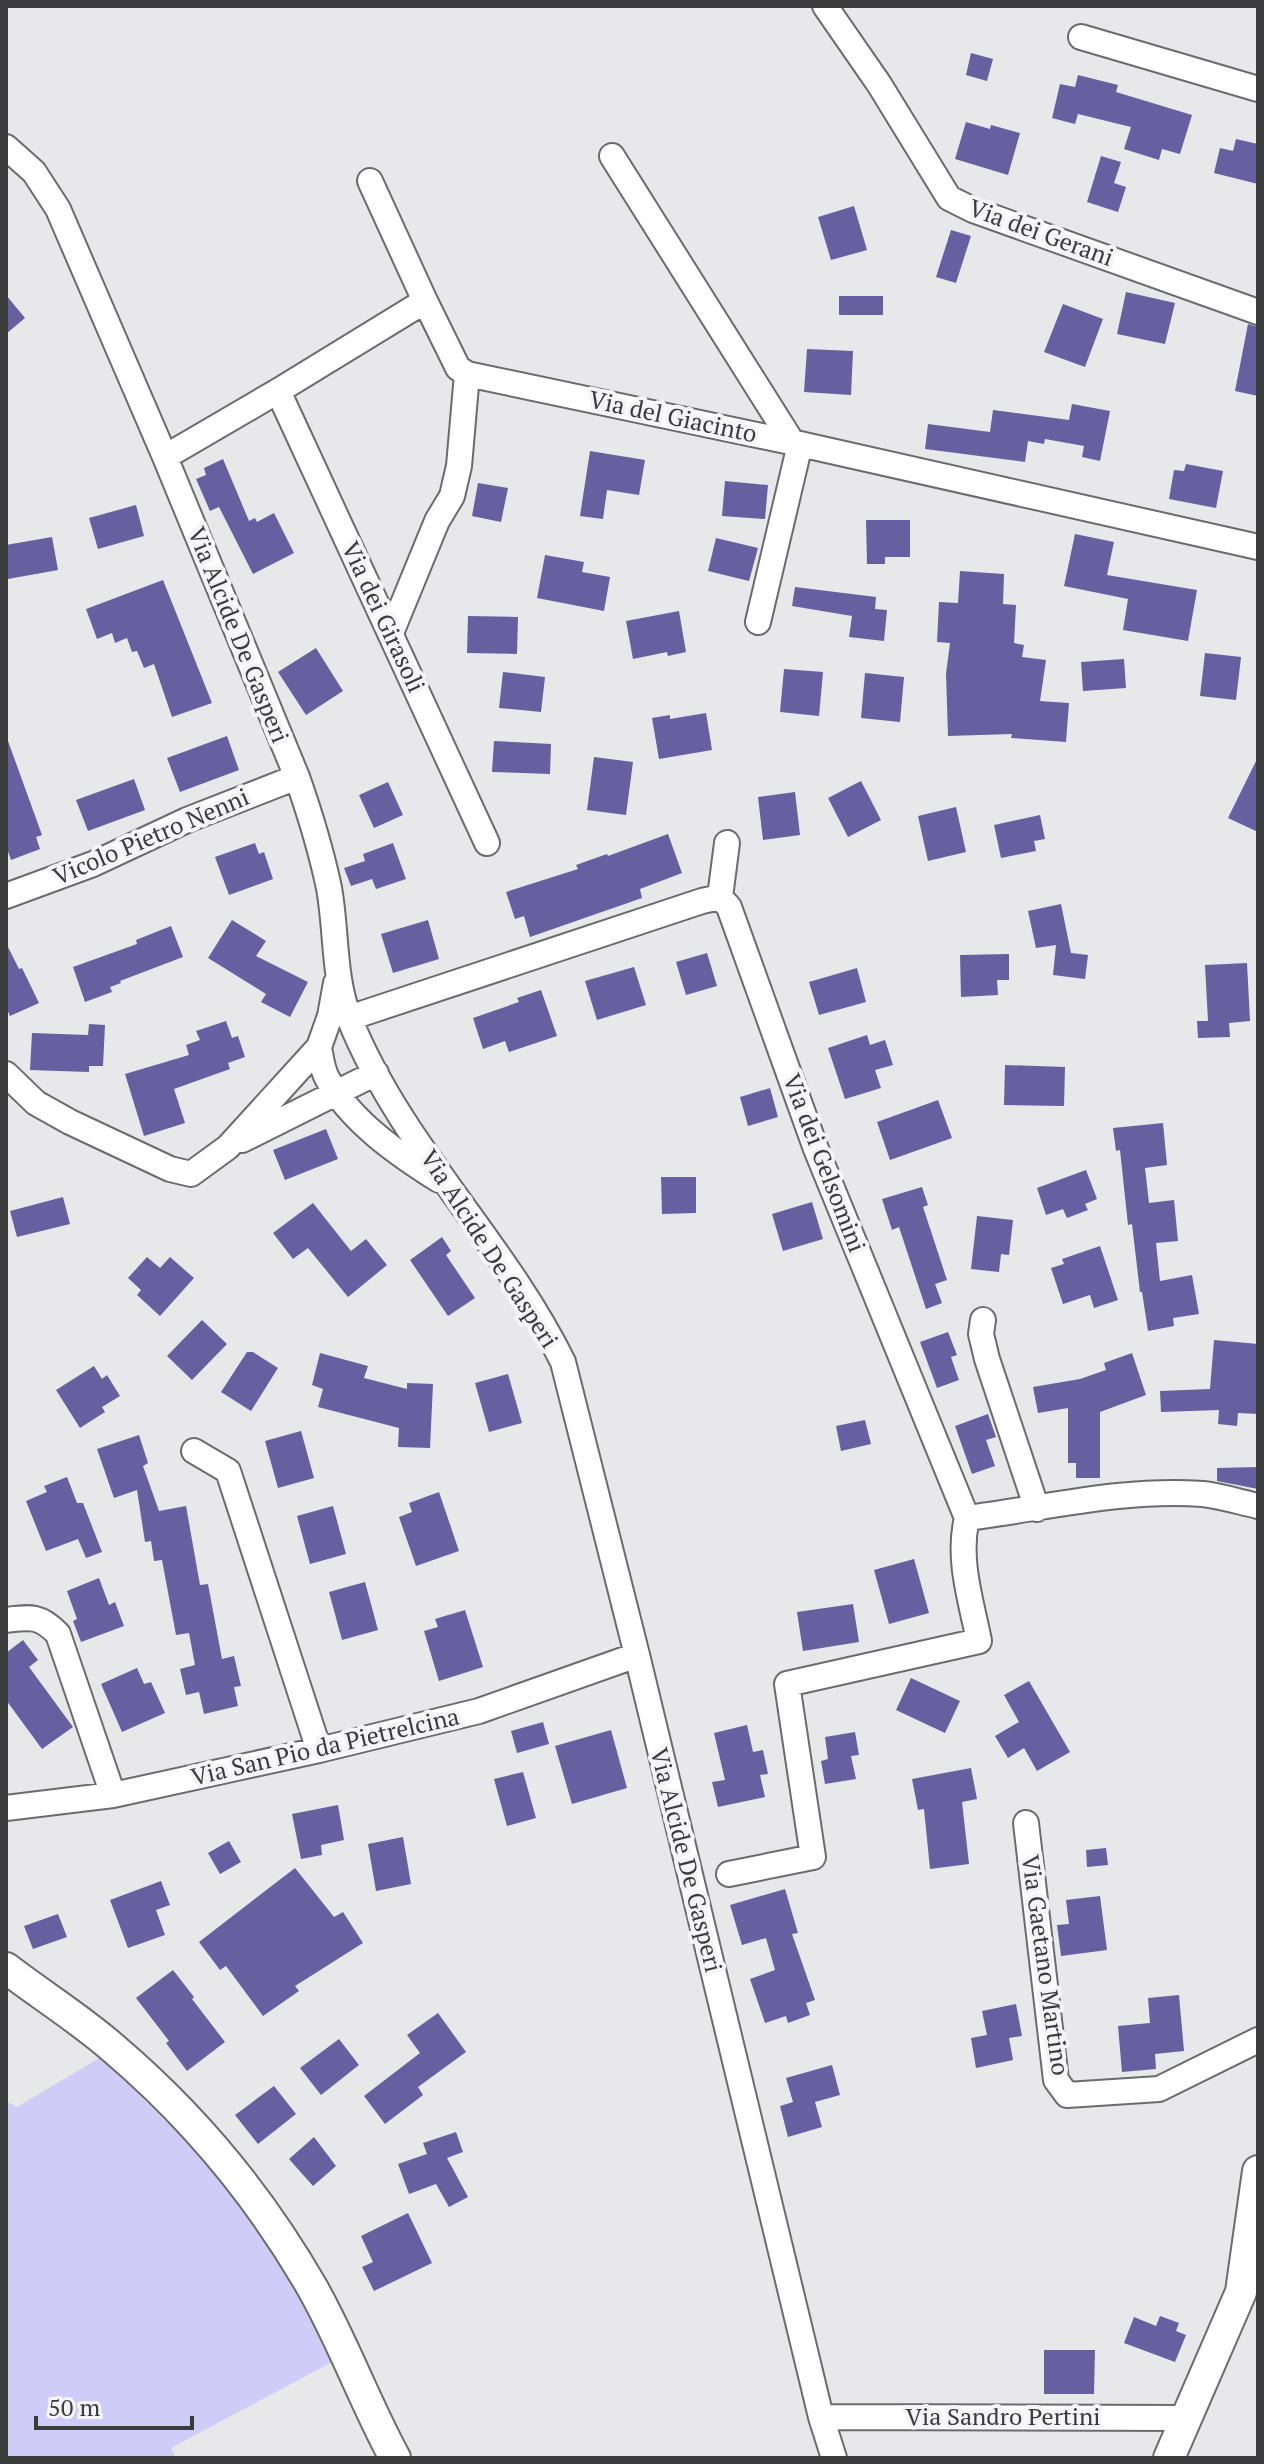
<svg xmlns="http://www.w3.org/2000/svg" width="1264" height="2464" font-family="'PT Serif',serif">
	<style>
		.green { fill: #cfccf8 }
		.building { fill: #675fa0 }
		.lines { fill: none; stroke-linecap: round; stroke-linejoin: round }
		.minor-casing { stroke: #6b6b6e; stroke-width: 28 }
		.tertiary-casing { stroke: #6b6b6e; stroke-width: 34 }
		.minor { stroke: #fff; stroke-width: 24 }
		.tertiary { stroke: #fff; stroke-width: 30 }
		.labels { text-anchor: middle; stroke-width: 8; stroke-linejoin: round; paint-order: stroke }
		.street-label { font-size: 24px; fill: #3b3b3c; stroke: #f5f5f9 }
	</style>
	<rect width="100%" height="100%" fill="#e8e8eb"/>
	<path class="green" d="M101 2057C149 2106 202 2153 244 2209 279 2256 307 2309 332 2362L171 2448 176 2458H6V2101L17 2107Z"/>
	<path class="building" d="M971 53 993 59 987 81 966 75Z
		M1078 75 1118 85 1116 92 1192 115 1180 154 1162 149 1159 160 1124 149 1131 127 1078 114 1075 124 1052 118 1060 84 1075 87Z
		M966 122 990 129 991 125 1020 133 1008 175 955 159Z
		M1236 139 1258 144V184L1214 173 1220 148 1233 151Z
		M1101 156 1121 162 1114 183 1126 187 1118 212 1087 202Z
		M854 206 867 250 831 260 818 217Z
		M951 230 971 236 956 283 936 277Z
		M1126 292 1175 303 1165 344 1117 334Z
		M6 295 25 318 6 334Z
		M839 296H883V315H839Z
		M1063 304 1103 319 1085 367 1044 352Z
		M1248 324 1258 327V396L1235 391Z
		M807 349 853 351 851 395 804 392Z
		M1072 404 1110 411 1100 461 1082 457 1084 446 1045 439 1044 444 1028 441 1025 462 925 449 928 424 990 432 993 410 1069 420Z
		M590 451 645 460 639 495 607 490 603 519 580 516Z
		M223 459 249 521 255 518 257 522 274 513 294 553 253 574 219 507 210 511 196 479 206 475 204 468Z
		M1186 464 1223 471 1216 508 1169 499 1174 470 1184 471Z
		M725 481 768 485 765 519 722 516Z
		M478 483 508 488 501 522 472 516Z
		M136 505 144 536 98 549 89 518Z
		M866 520H910V557H885V564H867Z
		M1075 534 1114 542 1107 575 1197 590 1188 641 1123 630 1128 599 1064 586Z
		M52 537 58 570 8 579 6 545Z
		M716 538 758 548 749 581 708 571Z
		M545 555 584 562 582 572 610 577 604 611 537 598Z
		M960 571 1004 574 1003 604 1016 605 1014 643 1024 645 1022 657 1046 660 1040 701 1069 703 1066 742 1011 738 1012 734 948 736 946 674 950 643 937 642 939 602 958 603Z
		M163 580 212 703 172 717 154 664 144 668 137 651 132 652 127 638 115 643 112 633 97 639 86 609Z
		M795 587 876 597 875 609 887 610 884 641 849 637 852 616 792 606Z
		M679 611 686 652 668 656 667 652 633 659 626 621Z
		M468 616 518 617 517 654 467 653Z
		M316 648 343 691 306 715 278 672Z
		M1205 653 1241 657 1236 700 1200 696Z
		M1124 659 1126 688 1083 691 1081 662Z
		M784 669 823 672 819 716 780 712Z
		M503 672 545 677 541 712 499 708Z
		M865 673 904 677 900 722 861 718Z
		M706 713 712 750 659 759 652 718 670 715V719Z
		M227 736 239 770 180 792 167 758Z
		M6 741H8L42 835 36 837 40 849 11 860 6 846Z
		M494 741 551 744 550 774 492 772Z
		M594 757 633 762 626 815 587 810Z
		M1258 757V832L1228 818Z
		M134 779 145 810 88 831 76 800Z
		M861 781 881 820 848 837 828 798Z
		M388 782 403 815 374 828 359 795Z
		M795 792 800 835 763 840 758 797Z
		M956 807 966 852 928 861 918 816Z
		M1040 815 1045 839 1034 841 1036 851 1001 858 994 825Z
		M668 834 682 873 640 889 642 898 530 937 524 916 515 919 506 892 578 869 576 865 607 854 608 856Z
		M255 843 259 854 264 852 273 879 229 895 215 857Z
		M393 843 406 879 376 889 372 879 351 886 344 868 365 861 363 854Z
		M1061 904 1071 953 1088 955 1085 979 1053 975 1056 945 1036 948 1028 911Z
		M232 920 266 941 256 956 308 982 290 1017 261 1002 266 994 208 958Z
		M428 920 439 959 393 973 381 934Z
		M171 926 183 957 120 981 121 983 110 987 112 992 85 1002 73 967 137 944 136 940Z
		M6 943 19 969 22 968 39 1003 10 1016 6 1007Z
		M707 953 717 986 686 995 676 962Z
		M1009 954V980H997L998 995 961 997 960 955Z
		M1247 963 1250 1021 1229 1023 1230 1037 1198 1038 1197 1021H1208L1205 965Z
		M634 967 646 1005 597 1020 585 981Z
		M857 968 866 1002 819 1015 809 982Z
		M541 990 557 1036 509 1052 505 1041 483 1049 473 1018 519 1002 517 998Z
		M226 1021 232 1038 238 1036 245 1057 228 1063 230 1069 174 1089 185 1123 144 1136 125 1074 189 1055 186 1045 200 1040 196 1031Z
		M89 1024 105 1025 103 1066H89V1072L30 1070 32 1033 88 1035Z
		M867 1035 870 1045 885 1040 893 1065 875 1070 881 1088 845 1099 828 1048Z
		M1005 1065 1065 1067 1064 1106 1004 1105Z
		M770 1088 778 1117 748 1126 740 1097Z
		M938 1100 952 1138 890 1160 877 1122Z
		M1163 1123 1167 1165 1145 1168 1149 1203 1174 1200 1178 1241 1156 1243 1160 1281 1192 1275 1199 1314 1173 1318 1174 1326 1148 1331 1142 1292H1140L1132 1224 1128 1225 1120 1150 1116 1151 1113 1128Z
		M326 1129 338 1159 285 1180 273 1150Z
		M1086 1170 1097 1199 1085 1204 1088 1210 1067 1218 1063 1209 1046 1215 1037 1188Z
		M661 1177H696V1213L662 1214Z
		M922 1187 928 1205 923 1207 947 1280 935 1284 942 1303 926 1309 899 1227 892 1230 882 1199Z
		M63 1197 70 1224 17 1237 10 1211Z
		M812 1202 823 1239 783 1251 772 1214Z
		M313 1203 351 1251 366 1239 387 1265 348 1297 308 1248 293 1259 273 1233Z
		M977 1216 1013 1220 1009 1255 1001 1254 999 1272 971 1269Z
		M442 1237 451 1251 446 1255 475 1298 448 1316 410 1260Z
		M1100 1246 1118 1300 1094 1308 1090 1295 1063 1304 1051 1268 1064 1264 1062 1259Z
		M147 1257 160 1268 170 1257 194 1278 160 1316 137 1295 141 1290 128 1278Z
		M202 1320 227 1344 192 1380 167 1356Z
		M948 1332 957 1355 951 1357 959 1380 937 1388 920 1342Z
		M1214 1340 1258 1344V1414L1238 1413 1237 1426 1218 1424 1219 1410 1161 1412 1160 1391 1210 1389Z
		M247 1352H253L278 1368 251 1411 221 1392Z
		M320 1353 368 1366 364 1378 407 1389V1383L433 1384 430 1448 398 1447 399 1428 318 1407 323 1389 312 1385Z
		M1132 1353 1146 1395 1100 1412V1478H1076V1463H1068V1408L1038 1413 1033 1387 1080 1379 1106 1370 1104 1363Z
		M94 1366 102 1379 107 1375 120 1396 102 1407 105 1412 80 1428 56 1390Z
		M508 1374 522 1423 489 1432 475 1383Z
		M988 1414 996 1437 986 1440 995 1466 972 1474 955 1426Z
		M865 1420 871 1444 841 1451 836 1426Z
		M301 1431 314 1478 278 1488 265 1441Z
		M139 1435 148 1463 143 1466 159 1511 186 1506 200 1585 208 1584 222 1659 234 1656 241 1686 234 1687 238 1706 204 1714 199 1692 186 1695 180 1669 195 1665 189 1633 176 1635 162 1560 154 1561 151 1541 145 1542 137 1490 114 1498 97 1449Z
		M1258 1467V1489L1217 1481V1468Z
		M67 1477 77 1503H83L102 1552 86 1558 78 1539 46 1551 26 1501 47 1492 44 1486Z
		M439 1492 459 1551 416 1566 399 1517 412 1512 409 1503Z
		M333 1506 346 1554 310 1564 297 1516Z
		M914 1559 929 1613 889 1624 874 1570Z
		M99 1578 109 1605 115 1602 124 1626 81 1642 73 1621 77 1619 67 1591Z
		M365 1582 378 1630 342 1640 329 1592Z
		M853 1604 859 1642 803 1651 797 1612Z
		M465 1610 483 1667 439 1681 424 1631 438 1627 435 1619Z
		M23 1640 38 1660 29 1667 73 1727 42 1749 6 1700V1653Z
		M137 1668 144 1684 151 1682 165 1713 122 1732 101 1684Z
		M911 1678 960 1701 945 1733 896 1710Z
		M1029 1681 1070 1752 1037 1771 1024 1748 1008 1758 995 1736 1019 1722 1004 1695Z
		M543 1722 549 1744 517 1753 511 1731Z
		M747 1725 753 1752 763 1750 768 1774 760 1775 765 1797 718 1807 712 1782 725 1780 714 1733Z
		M611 1730 627 1788 572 1804 555 1746Z
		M855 1732 859 1755 851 1756 856 1779 825 1784 821 1761 828 1759 825 1737Z
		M971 1768 977 1799 962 1802 969 1864 930 1869 924 1809 918 1810 912 1779Z
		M523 1772 536 1818 507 1826 494 1779Z
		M338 1805 344 1840 321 1845 322 1855 301 1859 292 1814Z
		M403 1837 411 1884 376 1891 368 1844Z
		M229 1841 241 1862 220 1874 208 1853Z
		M1106 1848 1108 1865 1087 1867 1086 1850Z
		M295 1868 334 1917 343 1912 363 1943 295 1986 299 1991 263 2016 226 1966 220 1970 199 1942Z
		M161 1881 170 1905 156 1910 165 1935 128 1948 110 1900Z
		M785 1889 798 1933 792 1934 815 2000 806 2003 810 2015 788 2023 786 2016 765 2023 750 1979 775 1970 766 1938 742 1945 730 1905Z
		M1100 1896 1107 1950 1061 1956 1057 1925 1069 1924 1066 1900Z
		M58 1914 67 1937 33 1949 24 1926Z
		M173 1970 194 1997 192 1999 225 2042 187 2071 166 2043 169 2041 136 1998Z
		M1179 1995 1184 2051 1155 2054 1156 2069 1122 2072 1118 2026 1150 2023 1148 1998Z
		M1016 2004 1022 2036 1009 2038 1013 2060 976 2068 971 2038 987 2035 982 2011Z
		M438 2013 466 2052 418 2087 423 2095 385 2124 364 2096 420 2053 407 2035Z
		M339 2039 359 2065 321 2095 300 2068Z
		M832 2065 840 2095 815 2102 822 2127 788 2137 780 2106 793 2102 786 2078Z
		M274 2086 296 2114 258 2144 235 2115Z
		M456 2132 463 2152 447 2158 468 2197 449 2207 436 2184 409 2194 398 2164 427 2154 423 2143Z
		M314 2137 336 2166 313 2186 289 2159Z
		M408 2213 432 2263 374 2291 362 2267 373 2262 361 2236Z
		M1160 2316 1179 2323 1176 2331 1186 2335 1175 2362 1124 2343 1134 2317 1156 2326Z
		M1044 2350H1095L1094 2394H1044Z"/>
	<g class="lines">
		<g class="minor-casing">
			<path id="minor" d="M825 6 879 84 949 198 973 210 1258 312
				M1081 37 1258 89
				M6 147 34 172 58 209 165 457 297 777C310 814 321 850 329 888 337 932 333 979 350 1020 401 1146 504 1242 563 1362L637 1655 821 2417 834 2458
				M612 156 792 442
				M370 181 425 301
				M278 391 487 843
				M165 457 278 391 425 301 458 368 467 374 800 444 1258 547
				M758 622 800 444
				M391 633 437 521 452 496 459 466 467 374
				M6 896 93 864 187 820 297 777
				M720 897 727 843
				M349 1018 702 901 720 897 729 907 816 1149 967 1518C1046 1508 1124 1488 1203 1494 1221 1496 1240 1502 1258 1506
				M319 1047C321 1057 322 1069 327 1078 350 1121 399 1155 439 1180
				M6 1074 36 1103 70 1122 170 1169 191 1174 228 1147 319 1047 330 1016 336 983
				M242 1140 376 1073
				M983 1320 981 1334 987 1359 1037 1509
				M194 1451 228 1471 319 1750
				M6 1620C30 1617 40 1615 58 1634L113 1795
				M6 1808 113 1795 319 1750 479 1711 637 1655
				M1026 1823 1056 2080 1067 2095 1159 2089 1258 2040
				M729 1874 813 1857 787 1684 979 1641C971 1600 957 1559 967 1518
				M821 2417 1185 2418"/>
		</g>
		<g class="tertiary-casing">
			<path id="tertiary" d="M6 1968C41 1995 80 2019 113 2048 193 2116 261 2198 313 2289 344 2344 365 2403 395 2458
				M1169 2458 1241 2292 1258 2171"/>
		</g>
		<use href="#minor" class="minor"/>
		<use href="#tertiary" class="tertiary"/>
	</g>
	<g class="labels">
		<g class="street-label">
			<text transform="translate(1041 233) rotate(20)" y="8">Via dei Gerani</text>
			<text transform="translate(673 417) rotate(12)" y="8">Via del Giacinto</text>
			<text transform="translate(383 617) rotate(65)" y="8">Via dei Girasoli</text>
			<text transform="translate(238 635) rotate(68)" y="8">Via Alcide De Gasperi</text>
			<text transform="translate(151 837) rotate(-23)" y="8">Vicolo Pietro Nenni</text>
			<text transform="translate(824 1163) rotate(69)" y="8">Via dei Gelsomini</text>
			<text transform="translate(489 1249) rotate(57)" y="8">Via Alcide De Gasperi</text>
			<text transform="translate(325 1747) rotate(-13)" y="8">Via San Pio da Pietrelcina</text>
			<text transform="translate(686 1860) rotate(76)" y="8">Via Alcide De Gasperi</text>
			<text transform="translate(1045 1965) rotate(82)" y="8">Via Gaetano Martino</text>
			<text x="1003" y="2425">Via Sandro Pertini</text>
		</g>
	</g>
	<rect width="1264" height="2464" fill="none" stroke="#3b3b3c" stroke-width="16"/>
	<path d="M36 2416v12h156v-12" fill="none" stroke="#3b3b3c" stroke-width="4"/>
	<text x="48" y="2416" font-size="24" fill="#3b3b3c" stroke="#f5f5f9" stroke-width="6" paint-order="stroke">50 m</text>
</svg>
